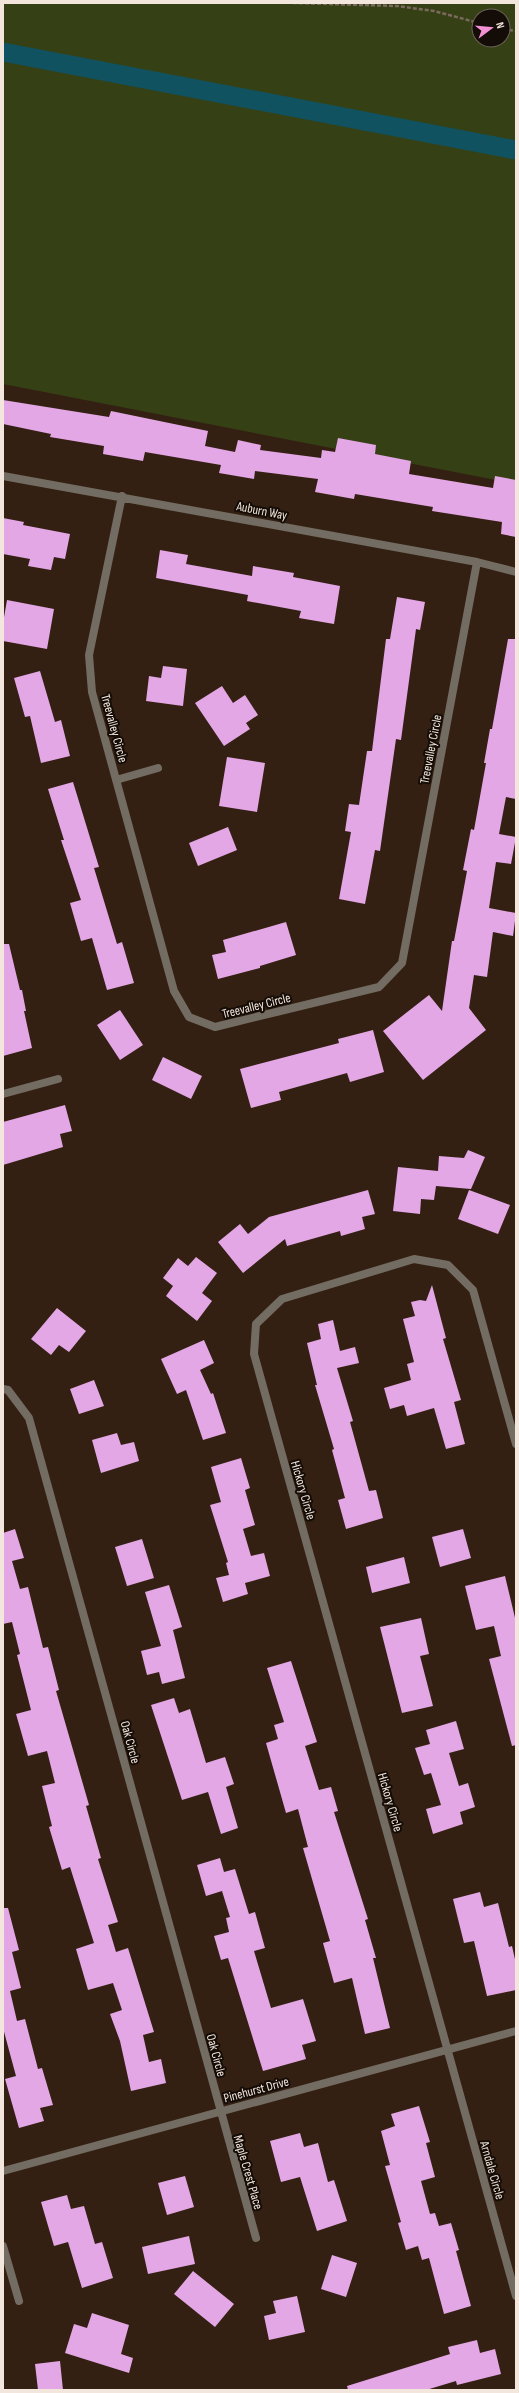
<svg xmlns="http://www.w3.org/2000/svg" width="519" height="2393" font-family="'Sofia Sans Condensed',sans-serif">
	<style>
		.green { fill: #354015; fill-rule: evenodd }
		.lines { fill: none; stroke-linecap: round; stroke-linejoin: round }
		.canal { stroke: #115260; stroke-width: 19 }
		.building { fill: #e4a7e6 }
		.path { stroke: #7b6a5e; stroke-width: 2.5; stroke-dasharray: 4 2; stroke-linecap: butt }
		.street { stroke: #736c62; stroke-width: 8 }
		.labels { text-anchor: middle; stroke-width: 4; stroke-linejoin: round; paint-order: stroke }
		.street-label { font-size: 13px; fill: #f3e6dd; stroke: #140c06 }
	</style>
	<rect width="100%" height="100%" fill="#332012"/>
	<path class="green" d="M3 3H516V484L3 384ZM479 16H503V40H479Z"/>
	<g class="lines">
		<path class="canal" d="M3 52 516 150"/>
	</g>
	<path class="building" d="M3 400 109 417 111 411 208 431 205 446 235 452 238 440 261 445 260 450 321 458 322 450 335 452 338 438 376 445 375 454 411 461 409 474 493 488 495 476 516 480V537L501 534 502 522 432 511 433 507 355 494 354 499 315 492 318 479 255 471 254 479 219 473 221 465 145 452 143 461 103 454 104 446 50 437 51 434 3 424Z
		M3 518 24 522 23 525 70 534 65 559 54 557 51 570 28 566 30 559 3 554Z
		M160 550 188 555 186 564 252 576 253 566 294 573 293 577 340 586 334 624 299 618 301 611 247 601 248 595 156 578Z
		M397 597 425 602 420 630 416 629 401 740 396 739 380 851 375 850 365 904 339 899 351 832 345 831 349 804 359 805 367 751H372L386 639H390Z
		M7 600 54 609 47 649 3 641V623Z
		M508 639H516V799L506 797 499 834 516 837 511 864 496 862 489 908 516 913 513 936 493 932 487 977 474 975 469 1008 486 1030 423 1080 383 1031 429 995 442 1011 452 941H454L467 871 463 870 471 829 474 830 486 763H484L490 729H492Z
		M163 666 187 669 183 706 146 701 149 676 161 678Z
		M40 671 55 722 61 720 70 756 41 763 30 716 25 717 14 678Z
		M222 686 233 703 245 695 258 715 246 723 250 729 224 746 195 703Z
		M227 757 265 763 257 812 219 806Z
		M73 782 99 867 94 868 117 944 122 942 134 983 107 990 92 938 81 941 70 903 81 900 61 840H64L48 789Z
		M228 827 237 850 198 866 189 843Z
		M286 922 296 955 260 966V968L218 979 212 955 226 952 223 940Z
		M3 944H9L20 990H22L26 1011H24L32 1048 3 1056Z
		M120 1010 143 1045 120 1060 97 1025Z
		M373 1030 384 1072 350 1082 347 1073 279 1092 281 1100 251 1108 240 1069 339 1043 338 1039Z
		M163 1057 202 1076 191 1099 152 1080Z
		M65 1105 72 1131 60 1134 63 1147 3 1165V1122Z
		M468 1150 485 1157 471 1189 436 1186 434 1200 421 1199 420 1214 393 1211 398 1167 438 1171 439 1156 464 1158Z
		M368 1190 375 1214 362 1217 365 1229 341 1236 340 1231 287 1246 285 1239 243 1273 218 1242 240 1224 248 1234 269 1217Z
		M469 1190 510 1205 498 1234 458 1219Z
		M196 1257 217 1273 202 1293 212 1301 197 1321 166 1296 173 1286 163 1278 178 1258 188 1266Z
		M432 1285 446 1338 443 1339 461 1400 454 1402 465 1444 446 1449 434 1408 407 1416 404 1405 390 1409 384 1388 411 1380 407 1364 414 1362 403 1319 415 1316 411 1302 420 1300 426 1301Z
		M57 1308 86 1331 69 1352 59 1345 51 1355 31 1339Z
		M333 1320 340 1351 355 1347 359 1363 337 1368 353 1421 350 1422 369 1491 376 1490 383 1518 346 1529 338 1500 345 1498 332 1450 334 1449 315 1385H317L307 1343 321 1339 318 1324Z
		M204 1340 214 1363 200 1370 211 1394 213 1393 226 1433 203 1440 186 1390 177 1394 161 1359Z
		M94 1380 104 1406 79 1414 70 1389Z
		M117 1433 121 1445 134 1442 139 1461 101 1473 92 1440Z
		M241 1458 250 1488 245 1490 255 1525 243 1529 251 1556 264 1553 270 1576 245 1583 248 1594 223 1602 216 1578 229 1575 226 1563 228 1562 210 1505 221 1502 211 1467Z
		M15 1529 24 1558 12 1561 20 1589 28 1587 43 1648 48 1647 59 1690 56 1691 89 1805 86 1806 101 1858 98 1859 118 1922 108 1925 116 1952 128 1948 154 2032 143 2035 149 2062 161 2059 166 2083 131 2091 120 2041 110 2014 122 2010 113 1983 88 1990 76 1949 94 1943 70 1867 62 1870 49 1827 52 1826 42 1786 55 1783 47 1751 28 1756 16 1714 31 1710 17 1655 20 1654 12 1622 3 1624V1533Z
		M463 1529 471 1558 440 1567 432 1537Z
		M142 1539 154 1578 127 1586 115 1547Z
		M404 1557 410 1583 372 1593 366 1567Z
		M505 1576 516 1622V1745L512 1746 489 1659 501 1656 494 1626 476 1630 465 1586Z
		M169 1585 182 1627 173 1630 185 1678 162 1684 159 1672 147 1675 141 1651 161 1646 145 1592Z
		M421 1618 429 1654 420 1656 433 1706 402 1713 380 1627Z
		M291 1661 317 1742 305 1746 319 1790 331 1787 338 1811 334 1812 368 1919 365 1920 376 1958H373L390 2028 365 2034 352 1978 334 1983 323 1943 330 1941 303 1848 308 1847 298 1809 286 1813 266 1743 278 1739 274 1725 284 1722 267 1668Z
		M174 1698 179 1713 190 1709 206 1763 225 1757 234 1784 226 1787 238 1828 221 1834 208 1792 182 1800 151 1705Z
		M456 1721 464 1749 449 1753 459 1786 468 1783 475 1807 460 1812 463 1824 433 1834 426 1809 441 1805 431 1773 424 1775 415 1748 430 1744 426 1730Z
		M220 1858 224 1872 235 1869 249 1914 255 1912 265 1948 254 1951 271 2008 303 1999 316 2041 302 2045 306 2059 263 2071 228 1958 221 1960 214 1936 229 1932 226 1918 230 1917 222 1891 206 1896 197 1865Z
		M480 1892 484 1907 498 1903 509 1947 512 1946 516 1964V1990L487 1996 474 1941 464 1943 453 1899Z
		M3 1908H8L19 1950 12 1952 21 1988 10 1991 17 2021 25 2019 38 2069 42 2068 53 2105 40 2108 44 2121 19 2128 5 2079 16 2076 3 2028Z
		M419 2106 430 2142 426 2143 435 2177 421 2181 430 2214 435 2213 439 2226 451 2223 459 2250 456 2251 471 2306 444 2314 429 2258 422 2260 418 2246 406 2250 398 2223 401 2222 385 2166 390 2165 381 2131 395 2126 391 2114Z
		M300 2133 304 2147 318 2143 328 2182 334 2180 347 2221 317 2231 300 2177 281 2182 270 2141Z
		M185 2176 194 2207 167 2215 158 2183Z
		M67 2195 71 2209 84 2206 95 2244 102 2242 113 2278 82 2288 68 2242 54 2246 41 2202Z
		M189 2236 195 2264 148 2274 142 2247Z
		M332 2255 357 2263 346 2297 321 2289Z
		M193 2271 234 2304 215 2327 174 2294Z
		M297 2296 305 2332 269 2340 264 2316 276 2313 273 2301Z
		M92 2313 129 2325 121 2354 133 2358 129 2373 65 2353 74 2324 87 2328Z
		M477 2340 480 2353 495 2349 501 2374 457 2385 456 2381 426 2390H348L347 2386 450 2354 448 2347Z
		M60 2361 63 2390H38L35 2364Z"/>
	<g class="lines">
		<path class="path" d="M293 3 397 6 434 11 479 23
			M503 29 516 31"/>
		<path class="street" d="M3 476 477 562 516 572
			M122 496 89 655 92 692 174 991 189 1017 215 1027 379 987 402 963 477 562
			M116 780 158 768
			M3 1094 58 1079
			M3 1389 8 1390 29 1418 256 2238
			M516 1444 473 1290 448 1265 414 1259 282 1299 256 1324 254 1354 516 2296
			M3 2171 516 2031
			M3 2246 19 2301"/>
	</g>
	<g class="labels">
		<g class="street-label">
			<text transform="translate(262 510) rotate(11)" y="5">Auburn Way</text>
			<text transform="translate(115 728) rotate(75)" y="5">Treevalley Circle</text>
			<text transform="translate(430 749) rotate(-79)" y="5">Treevalley Circle</text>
			<text transform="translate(256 1005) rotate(-14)" y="5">Treevalley Circle</text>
			<text transform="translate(304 1490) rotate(74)" y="5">Hickory Circle</text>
			<text transform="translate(131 1742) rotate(75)" y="5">Oak Circle</text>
			<text transform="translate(391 1802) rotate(74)" y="5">Hickory Circle</text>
			<text transform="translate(217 2055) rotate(75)" y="5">Oak Circle</text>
			<text transform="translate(256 2089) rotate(-15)" y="5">Pinehurst Drive</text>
			<text transform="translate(493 2170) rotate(74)" y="5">Arndale Circle</text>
			<text transform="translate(249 2172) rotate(74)" y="5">Maple Crest Place</text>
		</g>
	</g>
	<rect width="519" height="2393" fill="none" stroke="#f3e6dd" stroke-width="8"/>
	<g transform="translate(491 28) rotate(74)"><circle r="19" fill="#140c06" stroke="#6d635c"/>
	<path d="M0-3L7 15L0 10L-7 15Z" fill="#f491d4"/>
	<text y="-6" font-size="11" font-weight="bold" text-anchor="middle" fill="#f3e6dd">N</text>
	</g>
</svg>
